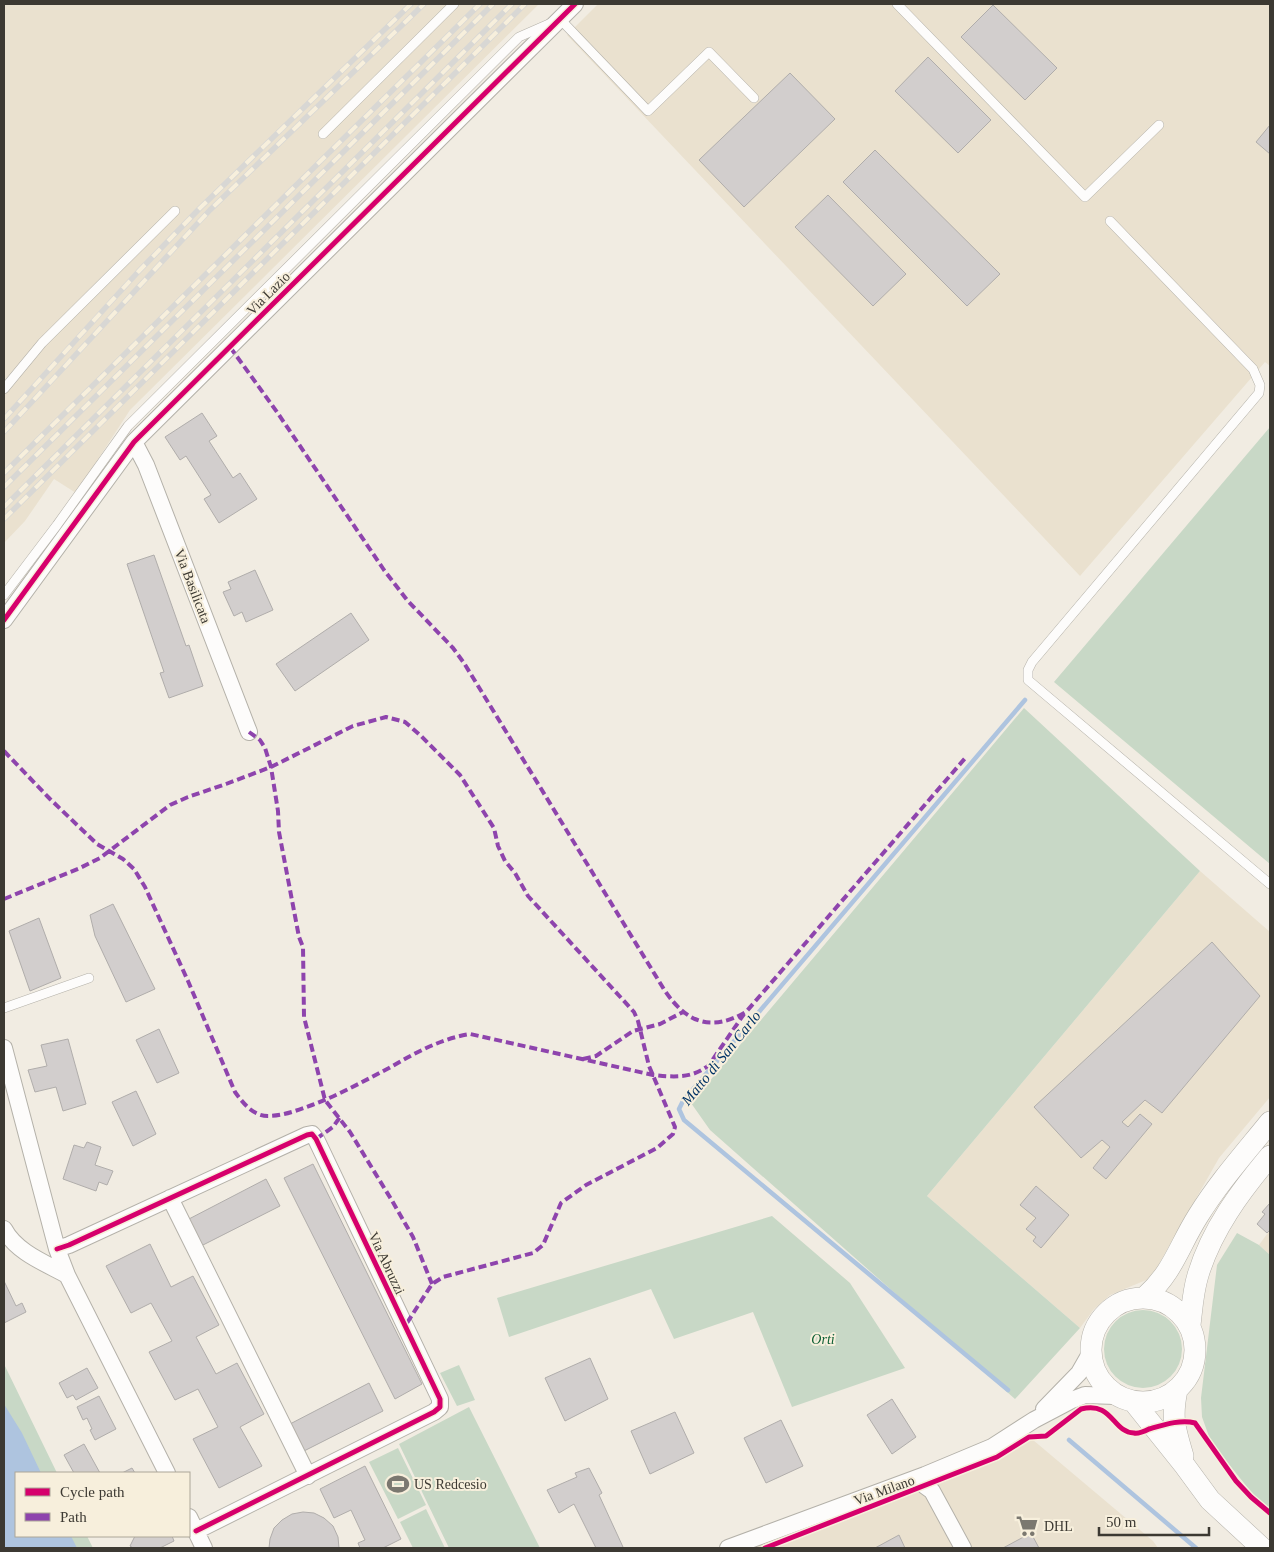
<svg xmlns="http://www.w3.org/2000/svg" width="1274" height="1552" font-family="'Times New Roman',serif">
	<style>
		.built { fill: #eae1cf }
		.green { fill: #c8d8c6 }
		.water { fill: #aec4df }
		.lines { fill: none; stroke-linecap: round; stroke-linejoin: round }
		.stream { stroke: #aec4df; stroke-width: 4.5 }
		.building { fill: #d2cecd; stroke: #b0adab }
		.service-casing { stroke: #b4b1a9; stroke-width: 10 }
		.minor-casing { stroke: #b4b1a9; stroke-width: 18 }
		.tertiary-casing { stroke: #b4b1a9; stroke-width: 22 }
		.service { stroke: #fdfcfb; stroke-width: 9 }
		.minor { stroke: #fdfcfb; stroke-width: 16 }
		.tertiary { stroke: #fdfcfb; stroke-width: 21 }
		.rail-casing { stroke: #d8d7d4; stroke-width: 5.5 }
		.rail { stroke: #f7efdc; stroke-width: 4; stroke-dasharray: 11; stroke-linecap: butt }
		.quiet { stroke: #8e44ad; stroke-width: 4; stroke-dasharray: 8 4; stroke-linecap: butt }
		.cycleway-casing { stroke: #f7efdc; stroke-width: 8 }
		.cycleway { stroke: #d6006c; stroke-width: 5 }
		.labels { text-anchor: middle; stroke-width: 4; stroke-linejoin: round; paint-order: stroke }
		.street-label { font-size: 14px; fill: #3c3932; stroke: #f7efdc }
		.park-label { font-size: 14px; font-style: italic; fill: #0f6035; stroke: #f7efdc }
		.poi-label { font-size: 14px; fill: #3c3932; stroke: #f7efdc; text-anchor: start }
		.water-label { font-size: 15px; font-style: italic; fill: #036; stroke: #f7efdc }
	</style>
	<rect width="100%" height="100%" fill="#f1ece2"/>
	<path class="built" d="M4 4H539L130 410 76 493 54 479 25 521 4 543Z
		M598 4H1270V366L1265 362 1080 576 567 35Z
		M1200 871 1270 932V1097L1219 1158 1151 1278 1110 1295 1094 1309 1080 1328 927 1196Z
		M1270 1230V1255L1259 1245Z
		M1020 1429 1153 1541 1158 1548H727Z"/>
	<path class="green" d="M1270 427V864L1054 682Z
		M1024 708 1200 871 927 1196 1080 1328 1015 1399 710 1130 691 1103Z
		M772 1216 850 1283 905 1368 792 1407 753 1312 674 1339 651 1289 509 1337 497 1298Z
		M1237 1233 1259 1245 1270 1255V1510L1256 1498 1211 1442 1202 1417 1201 1398 1217 1265Z
		M1104 1349a39 39 0 1 1 78 0a39 39 0 1 1-78 0Z
		M4 1364 57 1473H16V1536H87L93 1548H4Z
		M459 1365 475 1400 457 1406 440 1373Z
		M469 1407 540 1548H449L399 1444Z
		M398 1448 426 1505 398 1519 369 1462Z
		M426 1509 445 1548H413L400 1522Z"/>
	<path class="water" d="M4 1404 22 1433 41 1473H16V1536H71L77 1548H4Z"/>
	<g class="lines">
		<path class="stream" d="M1008 1390 684 1120 679 1109 683 1101 1025 700
			M1069 1440 1196 1548"/>
	</g>
	<path class="building" d="M993 5 1057 68 1025 100 961 37Z
		M928 57 991 120 958 153 895 91Z
		M790 73 835 119 744 207 699 160Z
		M1270 125V154L1256 142Z
		M875 150 1000 274 967 306 843 182Z
		M828 195 906 274 873 306 795 227Z
		M202 413 217 436 209 441 233 478 240 473 257 499 219 523 204 499 211 495 186 456 180 460 165 437Z
		M154 555 186 646 189 645 203 686 169 698 160 673 164 672 127 564Z
		M255 570 273 610 246 622 242 612 234 616 223 592 231 589 228 582Z
		M351 613 369 640 295 691 276 664Z
		M113 904 155 989 126 1002 95 936 90 915Z
		M39 918 61 978 30 991 9 931Z
		M1212 942 1260 996 1162 1113 1145 1100 1122 1122 1128 1127 1140 1114 1152 1124 1106 1179 1093 1168 1110 1147 1102 1140 1081 1158 1034 1107Z
		M159 1029 179 1073 157 1083 136 1040Z
		M68 1039 86 1104 63 1111 56 1087 35 1092 28 1070 47 1066 41 1045Z
		M136 1091 156 1134 133 1146 112 1102Z
		M87 1142 101 1147 95 1165 113 1171 107 1185 99 1182 96 1191 63 1179 74 1145 84 1148Z
		M313 1164 422 1384 395 1399 284 1178Z
		M266 1179 280 1206 201 1246 187 1220Z
		M1036 1186 1069 1215 1041 1248 1033 1241 1036 1237 1026 1229 1036 1218 1020 1205Z
		M1270 1203V1230L1267 1233 1257 1224 1265 1214 1262 1212Z
		M150 1244 171 1287 193 1276 219 1325 196 1337 216 1374 237 1363 264 1414 240 1427 262 1466 219 1488 193 1439 218 1427 198 1389 175 1400 149 1352 172 1341 151 1303 131 1313 106 1266Z
		M4 1281 16 1306 22 1303 26 1312 4 1323Z
		M590 1358 608 1399 565 1421 545 1378Z
		M87 1368 98 1388 76 1400 73 1395 67 1398 59 1383Z
		M369 1383 383 1411 304 1451 290 1424Z
		M99 1396 116 1429 95 1440 90 1430 92 1429 87 1418 83 1420 77 1407Z
		M892 1399 916 1437 892 1454 867 1415Z
		M675 1412 694 1453 650 1474 631 1431Z
		M781 1420 803 1466 766 1483 744 1438Z
		M84 1444 100 1473H74L64 1455Z
		M365 1466 401 1539 383 1548H360L358 1543 365 1540 351 1510 334 1518 320 1489Z
		M132 1468 135 1473H122Z
		M589 1468 602 1493 599 1495 623 1547 620 1548H596L574 1504 559 1513 547 1490 577 1477 575 1473Z
		M303 1512 314 1513 324 1518 333 1526 338 1537 339 1548H269L270 1539 274 1528 282 1520 292 1514Z
		M1031 1533 1039 1548H1003Z
		M899 1535 905 1548H875Z
		M135 1536H172L174 1541 160 1548H133L130 1546Z"/>
	<g class="lines">
		<g class="service-casing">
			<path id="service" d="M897 4 1085 197 1159 125
				M323 134 454 4
				M1110 221 1253 369 1260 385 1259 393 1032 662 1028 670V680L1270 884
				M4 389 42 343 175 211
				M4 595 57 525 128 426 519 37 560 19 648 111 709 52 754 98
				M4 1008 89 978"/>
		</g>
		<g class="minor-casing">
			<path id="minor" d="M134 442 146 465 249 732
				M4 620 134 442 575 4
				M4 1048 57 1249 67 1275 167 1473
				M170 1198 308 1476
				M4 1229C16 1252 45 1263 67 1275
				M57 1249 69 1245 307 1135 312 1134 316 1139 440 1399V1407L434 1412 196 1531
				M1044 1409 1079 1373 1091 1352
				M925 1475V1486L932 1491 963 1548
				M189 1517 204 1548
				M728 1548 925 1475 992 1447 1034 1420 1072 1400 1085 1395 1116 1396"/>
		</g>
		<g class="tertiary-casing">
			<path id="tertiary" d="M1146 1296C1173 1272 1179 1246 1198 1216 1219 1182 1245 1153 1270 1122
				M1091 1350a52 52 0 1 1 104 0a52 52 0 1 1-104 0Z
				M1190 1325C1192 1308 1193 1291 1198 1275 1212 1229 1240 1192 1270 1156
				M1177 1390C1171 1418 1175 1429 1183 1456
				M1133 1401 1185 1466 1210 1500 1262 1548"/>
		</g>
		<use href="#service" class="service"/>
		<use href="#minor" class="minor"/>
		<use href="#tertiary" class="tertiary"/>
		<g class="rail-casing">
			<path id="rail" d="M4 419 138 272 200 208 411 4
				M4 432 210 210 424 4
				M4 473 480 4
				M4 487 493 4
				M4 507 512 4
				M4 519 525 4"/>
		</g>
		<use href="#rail" class="rail"/>
		<path class="quiet" d="M230 347 277 412 384 570 407 600 453 648 464 663 665 991C687 1023 711 1032 746 1012L967 756
			M249 732 260 740 265 748 271 767 278 811 279 832 299 937 303 947 304 1017 325 1100 350 1132 391 1199 413 1237 432 1284
			M4 751 50 799 97 844 123 859 134 869 145 887 188 981 235 1092C243 1103 253 1116 268 1116 283 1116 298 1110 312 1105 339 1095 364 1081 389 1068 415 1053 440 1039 470 1034L653 1075C673 1077 692 1079 709 1065L744 1014
			M4 899 80 868 100 858 170 805 188 797 226 784 271 767 353 726 386 717 405 722 420 735 460 775 494 828 498 846 505 861 515 873 528 896 634 1012 638 1021 649 1066 675 1127 673 1134 657 1148 586 1185 561 1203 543 1245 533 1253 443 1277 432 1284 405 1326
			M583 1059 596 1056 633 1031 660 1024 683 1012
			M316 1139 333 1127 340 1117"/>
		<g class="cycleway-casing">
			<path id="cycleway" d="M4 620 134 442 575 4
				M57 1249 69 1245 307 1135 312 1134 316 1139 440 1399V1407L434 1412 196 1531
				M765 1548 997 1457 1029 1437 1046 1436 1081 1409C1113 1401 1112 1432 1134 1433 1139 1434 1145 1431 1149 1429 1163 1425 1181 1419 1195 1423L1236 1481 1251 1497 1270 1513"/>
		</g>
		<use href="#cycleway" class="cycleway"/>
	</g>
	<defs>
		<g id="stadium-bare" transform="scale(1.725)"><path d="M0-5a6.5 5 0 1 0 0 10a6.5 5 0 1 0 0-10ZM-3.5-1.8h7v3.6h-7Z" fill="#7b7870" stroke="#f7efdc" stroke-width="2.5" paint-order="stroke"/></g>
		<g id="supermarket-bare" transform="scale(1.725)"><path d="M-6-5.5h2.5l.6 2H6L4.5 2H-2.5L-4.4-4H-6ZM-1.5 3.2a1.3 1.3 0 1 0 .1 0ZM3 3.2a1.3 1.3 0 1 0 .1 0Z" fill="#7b7870" stroke="#f7efdc" stroke-width="2.5" paint-order="stroke"/></g>
	</defs>
	<g fill-rule="evenodd">
		<use href="#stadium-bare" x="398" y="1484"/>
		<use href="#supermarket-bare" x="1027" y="1526"/>
	</g>
	<g class="labels">
		<g class="street-label">
			<text transform="translate(268 293) rotate(-45)" y="5">Via Lazio</text>
			<text transform="translate(193 586) rotate(69)" y="5">Via Basilicata</text>
			<text transform="translate(387 1263) rotate(65)" y="5">Via Abruzzi</text>
			<text transform="translate(884 1490) rotate(-20)" y="5">Via Milano</text>
		</g>
		<g class="park-label">
			<text x="823" y="1344">Orti</text>
		</g>
		<g class="poi-label">
			<text x="414" y="1489">US Redcesio</text>
			<text x="1044" y="1531">DHL</text>
		</g>
		<g class="water-label">
			<text transform="translate(721 1058) rotate(-51)" y="5">Matto di San Carlo</text>
		</g>
	</g>
	<rect width="1274" height="1552" fill="none" stroke="#3c3932" stroke-width="10"/>
	<rect x="15" y="1472" width="175" height="65" fill="#f7efdc" stroke="#aca698"/>
	<rect x="25" y="1488" width="25" height="8" fill="#d6006c" stroke="#aca698"/>
	<text x="60" y="1497" font-size="15" fill="#3c3932">Cycle path</text>
	<rect x="25" y="1513" width="25" height="8" fill="#8e44ad" stroke="#aca698"/>
	<text x="60" y="1522" font-size="15" fill="#3c3932">Path</text>
	<path d="M1099 1527v8h110v-8" fill="none" stroke="#3c3932" stroke-width="2.5"/>
	<text x="1106" y="1527" font-size="15" fill="#3c3932" stroke="#f7efdc" stroke-width="4" paint-order="stroke">50 m</text>
</svg>
